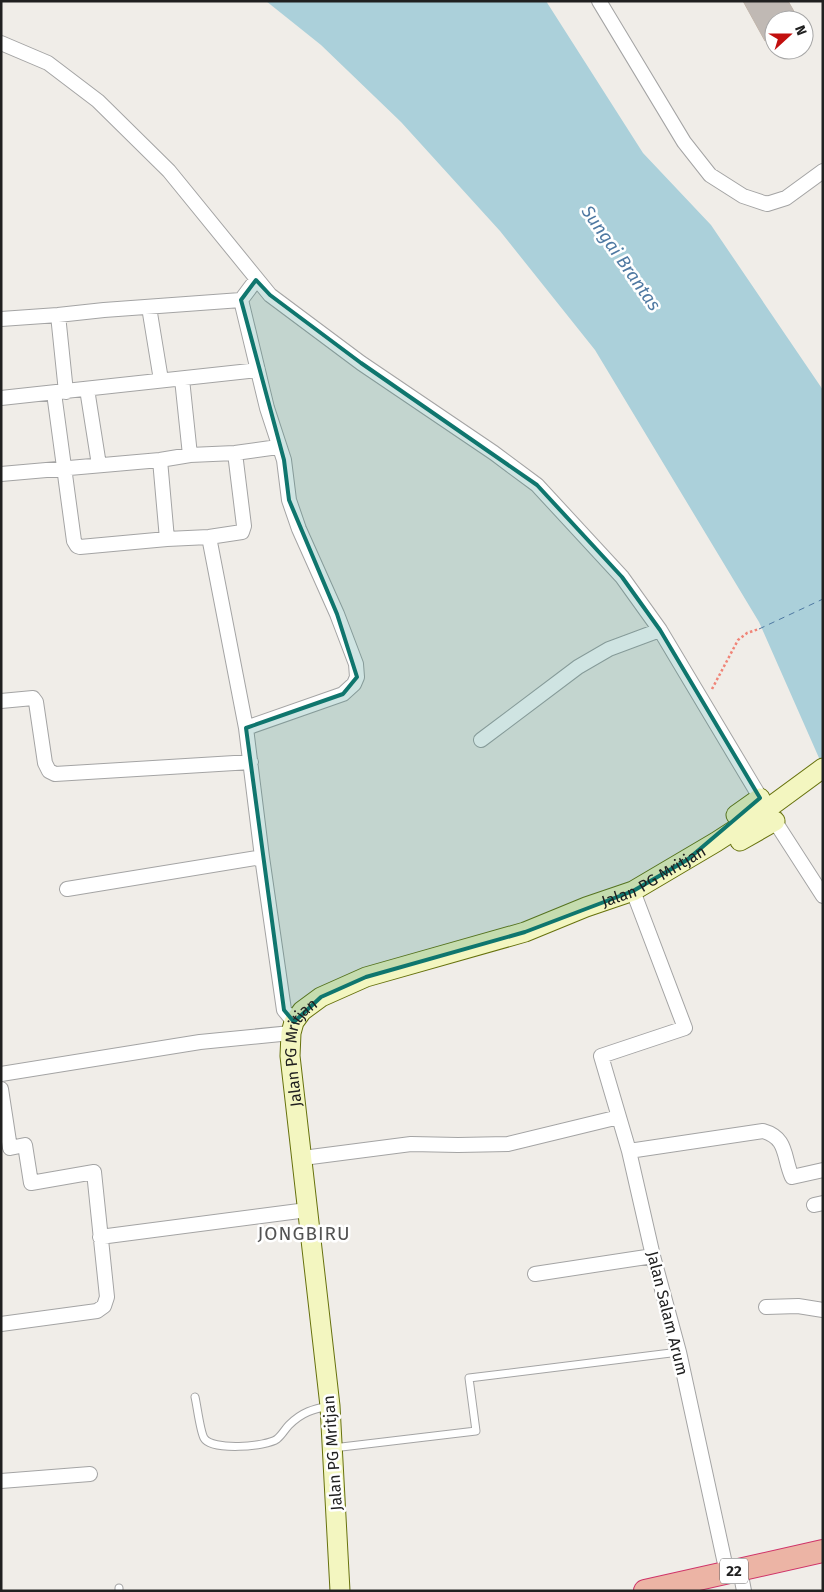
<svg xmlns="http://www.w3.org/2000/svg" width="824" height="1592" font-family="'Fira Sans',sans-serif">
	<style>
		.water { fill: #abd0da }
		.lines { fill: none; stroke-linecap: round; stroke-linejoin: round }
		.ferry { stroke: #4f79a2; stroke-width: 1; stroke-dasharray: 6 5; stroke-linecap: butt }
		.building { fill: #c0b9b4; stroke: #c1b5ab }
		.service-casing { stroke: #a4a4a4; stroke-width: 9 }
		.minor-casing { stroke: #a4a4a4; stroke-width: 16 }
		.secondary-casing { stroke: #67720d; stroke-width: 21 }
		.trunk-casing { stroke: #cf3368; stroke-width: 24 }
		.path { stroke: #f08578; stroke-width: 2.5; stroke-dasharray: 2.5 2.5; stroke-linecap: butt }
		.service { stroke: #fff; stroke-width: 7 }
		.minor { stroke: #fff; stroke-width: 14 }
		.secondary { stroke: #f3f6c0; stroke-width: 19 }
		.trunk { stroke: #ecb4a5; stroke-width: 22 }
		.marked { fill: #0f766e; fill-opacity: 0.2; stroke: #0f766e; stroke-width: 4; stroke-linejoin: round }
		.labels { text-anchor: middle; stroke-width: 5; stroke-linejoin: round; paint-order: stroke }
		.shield { fill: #fff; stroke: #636363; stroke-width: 1 }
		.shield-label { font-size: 15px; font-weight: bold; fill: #202020 }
		.street-label { font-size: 16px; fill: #202020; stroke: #fff }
		.water-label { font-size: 18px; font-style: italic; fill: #4f79a2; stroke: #fff }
		.quarter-label { font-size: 19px; letter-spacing: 1px; fill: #535353; stroke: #fff }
	</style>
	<rect width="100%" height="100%" fill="#f0ede8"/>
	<path class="water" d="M266 1H546L643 153 711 225 823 390V767L759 622 595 350 500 231 401 122 321 45Z"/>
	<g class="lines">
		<path class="ferry" d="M759 629 823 599"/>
	</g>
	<path class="building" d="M743 1H788L799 20H774V36L765 41Z"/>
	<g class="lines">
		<g class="service-casing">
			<path id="service" d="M195 1397C197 1405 200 1431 204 1438 211 1451 266 1447 277 1439 282 1435 285 1429 289 1425 302 1412 313 1409 330 1406
				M333 1448 476 1431 469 1378 679 1352
				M119 1588V1591"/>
		</g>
		<g class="minor-casing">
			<path id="minor" d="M599 1 684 142 710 175 743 196 767 204 786 198 823 171
				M1 43 48 63 98 101 169 171 270 295 361 363 494 453 537 485 622 577 660 630 767 809 823 896
				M241 300 267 408 284 460 289 500 299 529 337 614 356 664 357 677 354 684 343 694 246 728 262 857 284 1010 294 1022
				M149 307 161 380
				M58 315 66 392
				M1 319 58 315 104 310 241 300 256 280
				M182 379 190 455
				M87 389 99 465
				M54 393 74 541 77 546 80 547 167 539 209 537 242 532 244 526 235 453
				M1 398 258 370
				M160 460 167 539
				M1 474 160 460 190 455 235 453 278 447
				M209 537 246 728
				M1 701 33 698 36 702 45 763 49 771 55 774 251 762
				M481 740 578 667 609 649 660 630
				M67 889 262 857
				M633 891 685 1028 601 1056 629 1151 653 1256 679 1352 727 1573
				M1 1074 200 1042 291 1033
				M1 1089 10 1148 25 1145 31 1183 94 1172 107 1297 104 1306 97 1311 1 1324
				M629 1151 763 1131C788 1138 783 1157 792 1177L823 1170
				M303 1158 411 1144 458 1145 508 1144 619 1117
				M814 1205 823 1203
				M100 1237 307 1210
				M535 1274 653 1256
				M766 1307 798 1306 823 1310
				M1 1481 90 1474
				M740 1570 744 1591"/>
		</g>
		<g class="secondary-casing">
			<g id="secondary">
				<path d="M736 815 760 798"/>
				<path d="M740 841 775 821"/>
				<path id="s1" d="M340 1591 330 1406 290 1056 291 1033 294 1022 302 1011 321 997 366 977 525 932 586 907 633 891 716 842 767 809 823 768"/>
			</g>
		</g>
		<g class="trunk-casing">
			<path id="trunk" d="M645 1591 823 1551"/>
		</g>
		<path class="path" d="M712 689 738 640 747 633 759 629"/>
		<use href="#service" class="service"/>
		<use href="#minor" class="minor"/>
		<use href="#secondary" class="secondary"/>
		<use href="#trunk" class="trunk"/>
	</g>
	<path class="marked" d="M256 280 270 295 361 363 537 485 622 577 660 630 760 798 687 860 633 891 525 932 366 977 321 997 294 1022 284 1010 246 728 343 694 357 677 337 614 289 500 284 460 241 300Z"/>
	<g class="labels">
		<rect class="shield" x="720" y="1558.5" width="28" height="25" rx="4"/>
		<g class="shield-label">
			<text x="734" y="1576">22</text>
		</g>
		<g class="street-label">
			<text dy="6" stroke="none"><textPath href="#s1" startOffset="964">Jalan PG Mritjan</textPath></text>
			<text dy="6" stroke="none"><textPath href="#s1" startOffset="544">Jalan PG Mritjan</textPath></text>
			<text transform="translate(668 1313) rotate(76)" y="6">Jalan Salam Arum</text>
			<text transform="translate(332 1453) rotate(-94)" y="6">Jalan PG Mritjan</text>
		</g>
		<g class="water-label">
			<text transform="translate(621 258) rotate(55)" y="6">Sungai Brantas</text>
		</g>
		<g class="quarter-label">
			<text x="304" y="1240">JONGBIRU</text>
		</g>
	</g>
	<rect width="824" height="1592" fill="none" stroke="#202020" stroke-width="5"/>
	<g transform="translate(789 35) rotate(69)"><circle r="24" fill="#ffffff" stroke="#a6a6a6"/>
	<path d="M0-4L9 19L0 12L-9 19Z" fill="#c20f0e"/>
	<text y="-8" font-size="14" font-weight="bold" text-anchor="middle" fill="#202020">N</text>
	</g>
</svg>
